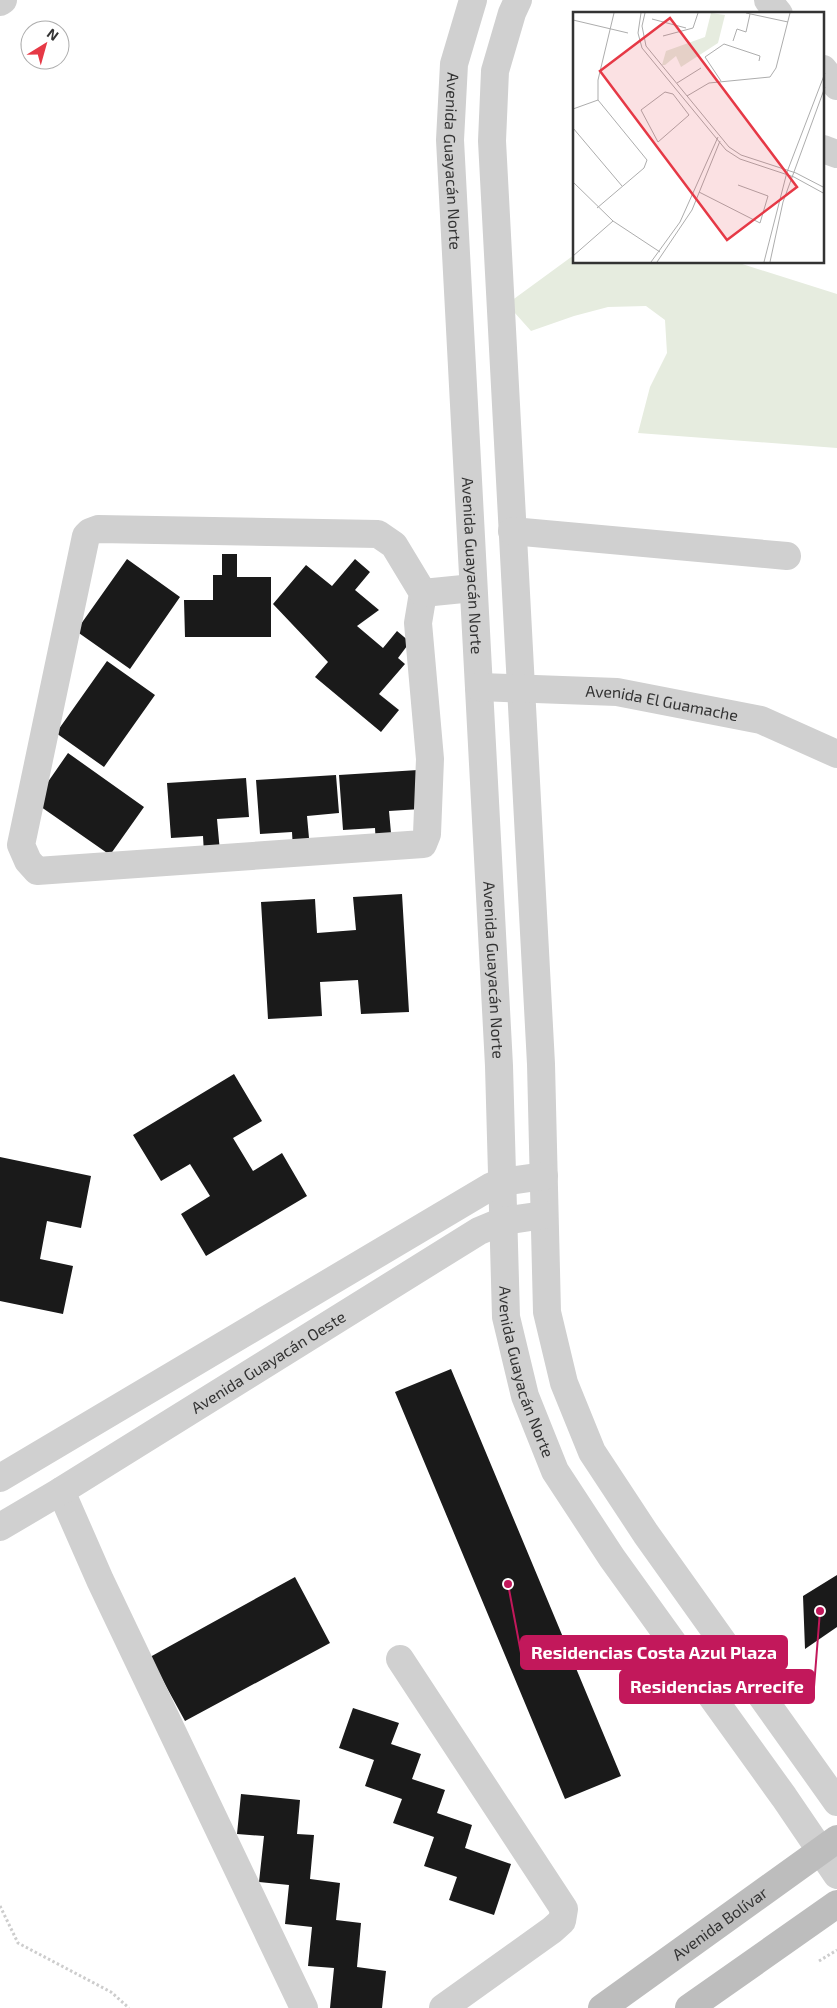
<svg xmlns="http://www.w3.org/2000/svg" width="837" height="2008" font-family="'Exo 2',sans-serif">
	<style>
		.green { fill: #e6ecdf }
		.building { fill: #1a1a1a }
		.lines { fill: none; stroke-linecap: round; stroke-linejoin: round }
		.path { stroke: #cdcdcd; stroke-width: 3; stroke-dasharray: 2.5 2.5; stroke-linecap: butt }
		.street { stroke: #d0d0d0; stroke-width: 28 }
		.secondary { stroke: #bdbdbd; stroke-width: 28 }
		.labels { text-anchor: middle; stroke-width: 5; stroke-linejoin: round; paint-order: stroke }
		.street-label { font-size: 16px; fill: #333; stroke: #fff }
		.inset-road { fill: none; stroke: #adadad; stroke-width: 1 }
		.view { fill: #e63946; fill-opacity: 0.15; stroke: #e63946; stroke-width: 2.5 }
		.inset-edge { fill: none; stroke: #333; stroke-width: 2.5 }
		.leader { fill: none; stroke: #c2185b; stroke-width: 2 }
		.callout-dot { fill: #c2185b; stroke: #fff; stroke-width: 2 }
		.callout { fill: #c2185b; stroke: #c2185b; stroke-width: 2 }
		.callout-label { font-size: 18px; text-anchor: middle; font-weight: bold; fill: #fff }
	</style>
	<rect width="100%" height="100%" fill="#fff"/>
	<path class="green" d="M574 255V262L739 263 837 294V448L638 433 650 387 667 353 665 320 646 306 608 307 574 316 531 331 507 304Z"/>
	<path class="building" d="M222 554H237V577H271V637H185L184 600H213V575H222Z
		M127 559 180 597 130 669 76 631Z
		M355 559 370 572 355 590 379 610 357 626 383 648 397 631 410 642 398 658 405 664 379 694 399 710 381 732 315 677 328 662 273 604 306 565 332 586Z
		M107 661 155 695 104 767 56 733Z
		M68 753 144 807 110 855 34 802Z
		M418 770 421 809 389 811 392 844 376 845 375 828 343 830 339 775Z
		M336 775 339 813 307 816 310 849 293 850 292 832 260 834 256 780Z
		M246 778 249 817 217 819 220 852 204 854 203 836 171 838 167 783Z
		M402 894 409 1012 361 1014 358 980 320 982 322 1016 268 1019 261 902 315 899 317 933 356 930 353 897Z
		M234 1074 262 1121 233 1138 253 1171 282 1153 307 1196 206 1256 181 1214 210 1196 190 1164 161 1181 133 1135Z
		M0 1157 91 1176 81 1228 47 1221 40 1259 73 1266 63 1314 0 1301Z
		M451 1369 621 1776 565 1799 395 1392Z
		M837 1575V1627L805 1649 803 1596Z
		M295 1577 330 1643 185 1721 150 1657Z
		M353 1708 399 1723 391 1744 421 1754 412 1779 445 1790 437 1813 472 1825 465 1848 511 1864 494 1915 449 1900 457 1877 424 1866 434 1837 393 1823 402 1799 365 1786 374 1760 339 1748Z
		M241 1794 300 1800 297 1834 314 1835 310 1879 340 1883 336 1920 361 1923 357 1967 386 1971 382 2008H330L334 1968 308 1966 312 1927 285 1924 289 1885 259 1882 264 1836 237 1834Z"/>
	<g class="lines">
		<path class="path" d="M0 1906 18 1943 111 1992 129 2008
			M819 1961 837 1950"/>
		<g class="street">
			<path id="s1" d="M473 0 454 64 450 140 499 1066 506 1317 525 1396 555 1471 612 1558 784 1797 837 1875"/>
			<path d="M518 0 512 13 495 71 492 141 541 1064 547 1312 564 1383 592 1452 646 1534 837 1802"/>
			<path d="M768 0 779 14"/>
			<path d="M0 2 3 0"/>
			<path d="M823 69 837 86"/>
			<path d="M823 149 837 154"/>
			<path d="M98 529 378 534 394 545 423 593 418 623 430 759 427 834 423 844 37 871 28 861 21 845 86 536 90 532Z"/>
			<path d="M512 531 787 556"/>
			<path d="M423 593 473 588"/>
			<path id="s2" d="M479 687 617 692 761 720 837 754"/>
			<path d="M0 1478 490 1187 502 1182 544 1176"/>
			<path d="M61 1491 100 1580 304 2008"/>
			<path id="s3" d="M0 1527 61 1491 479 1231 503 1221 544 1215"/>
			<path d="M400 1659 564 1909 562 1921 552 1930 443 2008"/>
		</g>
		<g class="secondary">
			<path id="s4" d="M602 2008 837 1839"/>
			<path d="M689 2008 837 1904"/>
		</g>
	</g>
	<g class="labels">
		<g class="street-label">
			<text dy="6" stroke="none"><textPath href="#s1" startOffset="164">Avenida Guayacán Norte</textPath></text>
			<text dy="6" stroke="none"><textPath href="#s1" startOffset="569">Avenida Guayacán Norte</textPath></text>
			<text dy="6" stroke="none"><textPath href="#s2" startOffset="184">Avenida El Guamache</textPath></text>
			<text dy="6" stroke="none"><textPath href="#s1" startOffset="974">Avenida Guayacán Norte</textPath></text>
			<text dy="6" stroke="none"><textPath href="#s3" startOffset="315">Avenida Guayacán Oeste</textPath></text>
			<text dy="6" stroke="none"><textPath href="#s1" startOffset="1379">Avenida Guayacán Norte</textPath></text>
			<text dy="6" stroke="none"><textPath href="#s4" startOffset="145">Avenida Bolívar</textPath></text>
		</g>
	</g>
	<g transform="translate(573 12)">
		<rect width="251" height="251" fill="#fff"/>
		<path d="M138 1 152 3 145 31 108 55 103 44 92 53H89L93 39 132 25Z" fill="#e6ecdf"/>
		<path class="inset-road" d="M68 1 65 21 69 36 153 138 167 147 221 165 252 182M72 1 69 14 73 34 156 135 168 143 223 161 252 176M173 1 215 10M79 7 113 16M0 8 55 21M90 24 120 16 125 1M160 29 164 17 173 20 177 2M148 69 132 45 151 32 187 44 186 49M104 71 128 56M92 80 100 82 116 103 85 130 68 98ZM114 84 136 71 197 65 203 56 217 1M0 97 25 88M0 116 49 174M0 170 40 209 87 240M126 180 187 211 195 184 165 173M24 196 71 156 74 148 25 88V68L41 1M0 244 40 209M78 250 107 210 145 125M84 250 119 198 147 129M191 250 214 160 252 61M197 250 210 190 252 75"/>
		<path class="view" d="M97 6 224 175 154 228 27 59Z"/>
		<rect width="251" height="251" class="inset-edge"/>
	</g>
	<path class="leader" d="M508 1584L521 1653M820 1611L814 1687"/>
	<g class="callout-dot">
		<circle cx="508" cy="1584" r="5"/>
		<circle cx="820" cy="1611" r="5"/>
	</g>
	<g class="callout">
		<rect x="521" y="1636" width="266" height="33" rx="5"/>
		<rect x="620" y="1670" width="194" height="33" rx="5"/>
	</g>
	<g class="callout-label">
		<text x="654" y="1659">Residencias Costa Azul Plaza</text>
		<text x="717" y="1693">Residencias Arrecife</text>
	</g>
	<g transform="translate(45 45) rotate(37)"><circle r="24" fill="#ffffff" stroke="#adadad"/>
	<path d="M0-4L9 19L0 12L-9 19Z" fill="#e63946"/>
	<text y="-8" font-size="14" font-weight="bold" text-anchor="middle" fill="#333333">N</text>
	</g>
</svg>
